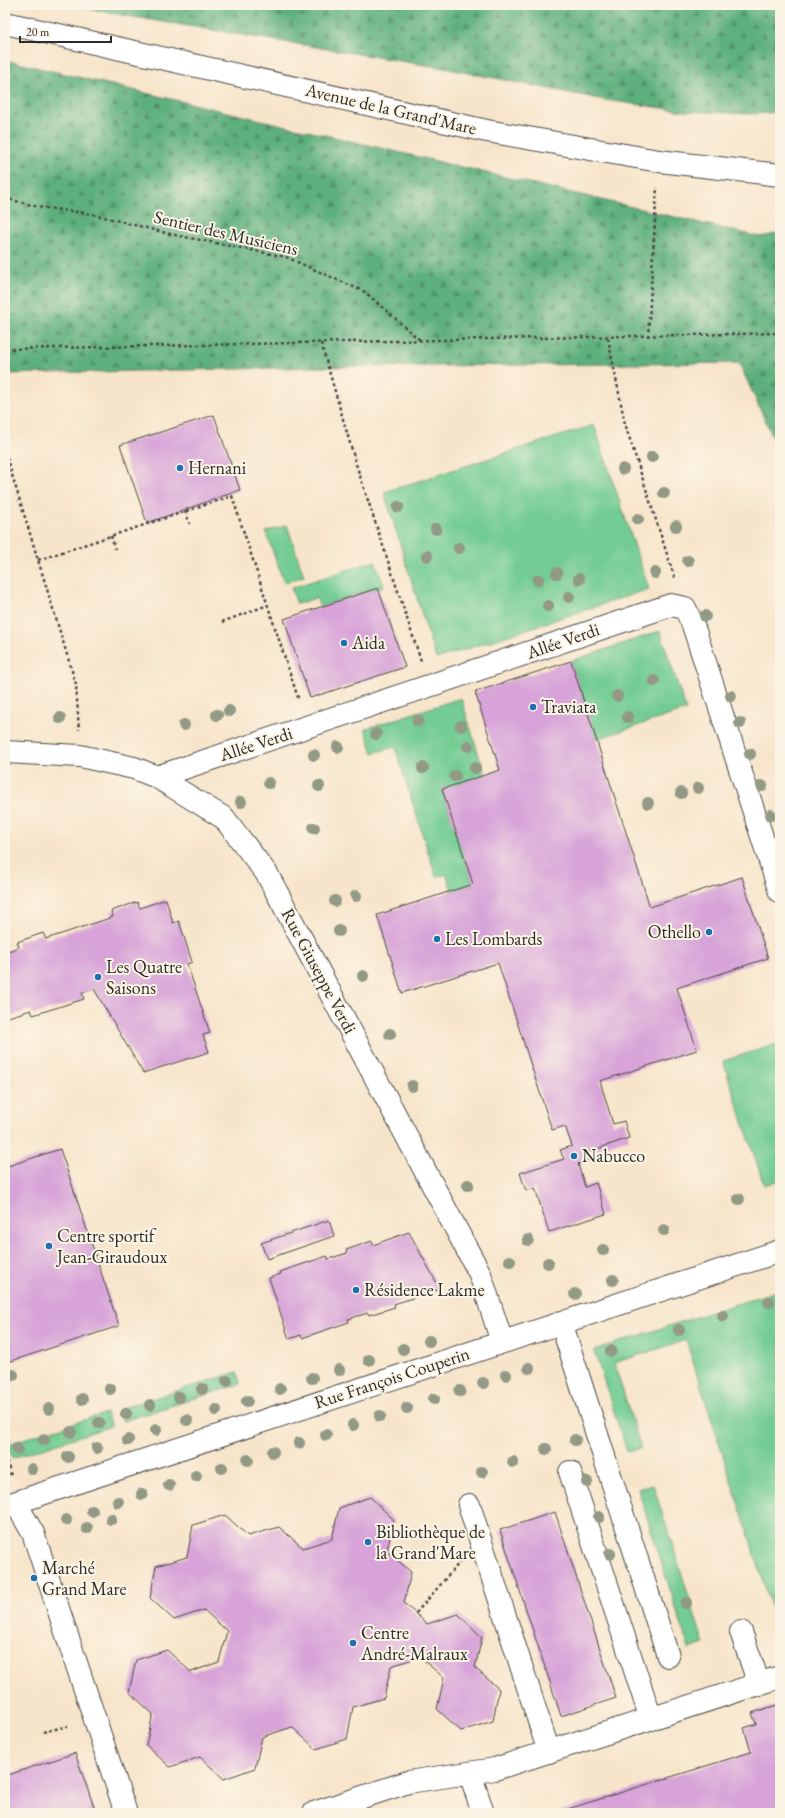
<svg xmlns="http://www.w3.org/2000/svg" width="785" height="1818" font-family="'EB Garamond',serif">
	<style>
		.grass { fill: #72cc93; stroke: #4e7c5f }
		.forest { fill: url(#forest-firs); stroke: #446e54 }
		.building { fill: #d7a3d8 }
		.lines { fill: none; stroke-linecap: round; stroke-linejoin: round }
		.minor-casing { stroke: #4a4743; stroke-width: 24 }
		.path { stroke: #4a4743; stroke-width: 2.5; stroke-dasharray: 3 3; stroke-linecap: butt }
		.minor { stroke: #fff; stroke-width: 22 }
		.tree { fill: #929984 }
		.poi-dot { fill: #1f6fb2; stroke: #fcf5e5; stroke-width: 1.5 }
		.labels { text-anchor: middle; stroke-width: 4; stroke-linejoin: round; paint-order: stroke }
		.street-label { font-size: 18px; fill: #2b2b2b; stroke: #fcf5e5 }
		.poi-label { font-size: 18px; fill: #2b2b2b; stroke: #fcf5e5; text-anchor: start }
	</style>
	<defs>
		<pattern id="forest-firs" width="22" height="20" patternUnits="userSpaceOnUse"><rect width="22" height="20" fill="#5db07d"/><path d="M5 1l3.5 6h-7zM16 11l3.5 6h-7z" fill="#4d8f67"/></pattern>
	</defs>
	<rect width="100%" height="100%" fill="#fcf5e5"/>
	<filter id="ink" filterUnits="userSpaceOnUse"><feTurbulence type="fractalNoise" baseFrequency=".025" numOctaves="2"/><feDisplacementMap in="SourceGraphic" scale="8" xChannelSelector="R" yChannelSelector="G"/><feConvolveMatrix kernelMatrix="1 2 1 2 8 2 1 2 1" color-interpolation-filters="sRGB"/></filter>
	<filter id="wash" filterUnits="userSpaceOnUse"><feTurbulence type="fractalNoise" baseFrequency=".012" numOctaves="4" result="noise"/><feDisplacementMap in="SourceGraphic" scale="16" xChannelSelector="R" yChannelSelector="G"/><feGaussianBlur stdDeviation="0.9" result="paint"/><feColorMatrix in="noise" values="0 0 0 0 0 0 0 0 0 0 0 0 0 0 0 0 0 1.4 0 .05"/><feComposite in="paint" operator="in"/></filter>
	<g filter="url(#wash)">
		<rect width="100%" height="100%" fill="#f7e5cb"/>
		<path class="grass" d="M594 425 649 589 436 659 384 492Z
			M287 525 304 576 284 583 266 532Z
			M375 561 384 586 320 607 316 598 297 604 291 588Z
			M660 631 686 710 596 739 571 661Z
			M461 698 485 775 442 789 473 884 452 891 446 874 436 877 395 747 373 753 365 729Z
			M780 1043V1180L764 1185 723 1061Z
			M780 1290V1646H779L772 1623 776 1621 686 1340 614 1363 641 1448 627 1452 594 1350Z
			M237 1372 240 1384 123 1421 119 1409Z
			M106 1413 111 1426 12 1458 8 1444Z
			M653 1484 704 1644 689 1649 638 1489Z"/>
		<path class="forest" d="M73 5H780V112L752 114 683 111 605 100 449 69 109 13Z
			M5 60 760 237 780 233V453L739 363 324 367 5 374Z"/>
		<g id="blocks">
			<path class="building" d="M214 415 240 490 147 523 120 445Z
				M378 588 405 667 310 698 284 619Z
				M571 661 650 907 742 877 768 958 677 988 697 1050 600 1081 613 1124 624 1121 629 1138 585 1153 588 1161 578 1164 585 1187 596 1183 606 1214 549 1232 535 1188 526 1191 520 1173 564 1159 560 1150 572 1146 565 1126 552 1130 498 963 402 993 377 915 473 884 442 789 500 770 475 692Z
				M166 899 173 923 179 921 192 962 187 964 210 1033 203 1035 209 1052 143 1073 94 989 82 993 84 999 33 1015 31 1010 5 1018V952L19 947 17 942 43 933 46 939 113 917 111 911 137 902 140 908Z
				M60 1149 119 1326 5 1363V1167Z
				M329 1220 334 1236 267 1259 261 1243Z
				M409 1232 440 1289 394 1304 395 1307 369 1315 368 1313 348 1319 349 1322 302 1338 301 1335 289 1339 269 1278 281 1274 280 1272 327 1256 328 1259 347 1253 346 1250 372 1241 373 1245Z
				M370 1497 394 1520 387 1551 411 1572 404 1603 427 1624 458 1614 482 1637 475 1668 499 1689 493 1721 461 1731 437 1709 444 1678 420 1657 391 1666 384 1698 353 1707 347 1739 316 1749 292 1727 262 1737 255 1768 224 1779 200 1757 170 1767 146 1745 153 1714 129 1692 136 1660 167 1650 191 1672 219 1662 227 1631 204 1610 174 1620 150 1598 156 1566 187 1557 193 1525 225 1515 248 1536 279 1527 303 1548 332 1539 339 1508Z
				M555 1512 616 1698 561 1716 500 1530Z
				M780 1704V1813H555L751 1752 744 1728 756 1724 752 1713Z
				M75 1753 96 1813H5V1776Z"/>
		</g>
	</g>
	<g filter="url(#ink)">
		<use href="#blocks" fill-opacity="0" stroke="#4a4743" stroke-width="1"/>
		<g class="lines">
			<g class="minor-casing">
				<path id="minor" d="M5 23 487 131 659 161 780 175
					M5 752 80 756 134 768 157 777 224 818 267 874 480 1274 502 1342
					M157 777 671 605 685 608 693 625 780 892
					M561 1322 668 1656
					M570 1472 651 1719
					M469 1505 549 1752
					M5 1506 780 1251
					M22 1514 33 1533 126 1813
					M741 1632 759 1684
					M470 1773 483 1813
					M314 1813 408 1782 495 1769 780 1677"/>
			</g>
			<path class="path" d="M5 196 12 200 39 207 92 214 170 234 286 257 365 292 421 341
				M648 337 657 187
				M608 338 625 424 675 579
				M321 343 356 464 421 661
				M5 349 780 333
				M5 452 76 684 79 730
				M185 511 190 524
				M111 536 115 549
				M38 560 232 496 299 701
				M222 622 268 605
				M5 1455 11 1476
				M416 1613 460 1562
				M43 1732 68 1726"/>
			<use href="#minor" class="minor"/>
		</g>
		<g class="tree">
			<circle cx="652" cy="457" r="6"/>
			<circle cx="623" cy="469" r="6"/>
			<circle cx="664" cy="493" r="6"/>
			<circle cx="398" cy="507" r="6"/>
			<circle cx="638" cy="519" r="6"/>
			<circle cx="676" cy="526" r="6"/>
			<circle cx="436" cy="529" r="6"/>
			<circle cx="459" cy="548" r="6"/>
			<circle cx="427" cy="556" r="6"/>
			<circle cx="688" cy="561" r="6"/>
			<circle cx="557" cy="573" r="6"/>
			<circle cx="655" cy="573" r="6"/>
			<circle cx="579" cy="579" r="6"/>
			<circle cx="538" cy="580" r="6"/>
			<circle cx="569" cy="597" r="6"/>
			<circle cx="548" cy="606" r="6"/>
			<circle cx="705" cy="616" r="6"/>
			<circle cx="654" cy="681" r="6"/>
			<circle cx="617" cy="696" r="6"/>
			<circle cx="731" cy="696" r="6"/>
			<circle cx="229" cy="711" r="6"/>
			<circle cx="217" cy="715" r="6"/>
			<circle cx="628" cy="717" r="6"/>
			<circle cx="60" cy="718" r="6"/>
			<circle cx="418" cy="721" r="6"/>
			<circle cx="740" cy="723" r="6"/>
			<circle cx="184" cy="725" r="6"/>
			<circle cx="461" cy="726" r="6"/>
			<circle cx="376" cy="734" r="6"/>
			<circle cx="468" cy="746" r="6"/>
			<circle cx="338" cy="747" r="6"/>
			<circle cx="750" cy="754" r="6"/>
			<circle cx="314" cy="755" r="6"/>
			<circle cx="423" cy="768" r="6"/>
			<circle cx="475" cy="768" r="6"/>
			<circle cx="455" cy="776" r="6"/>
			<circle cx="269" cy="783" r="6"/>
			<circle cx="319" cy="786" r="6"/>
			<circle cx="762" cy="786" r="6"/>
			<circle cx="698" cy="788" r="6"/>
			<circle cx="681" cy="793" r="6"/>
			<circle cx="241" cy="802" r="6"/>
			<circle cx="648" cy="803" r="6"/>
			<circle cx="771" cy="815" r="6"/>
			<circle cx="314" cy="828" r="6"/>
			<circle cx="356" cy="896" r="6"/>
			<circle cx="335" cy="901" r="6"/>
			<circle cx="339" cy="931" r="6"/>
			<circle cx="363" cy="976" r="6"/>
			<circle cx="390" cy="1034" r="6"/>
			<circle cx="412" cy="1086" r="6"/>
			<circle cx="468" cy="1185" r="6"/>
			<circle cx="739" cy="1199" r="6"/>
			<circle cx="664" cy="1230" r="6"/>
			<circle cx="528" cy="1240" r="6"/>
			<circle cx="603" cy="1250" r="6"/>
			<circle cx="510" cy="1261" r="6"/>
			<circle cx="548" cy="1263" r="6"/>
			<circle cx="613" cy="1280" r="6"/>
			<circle cx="575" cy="1294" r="6"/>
			<circle cx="769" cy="1302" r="6"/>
			<circle cx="723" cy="1316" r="6"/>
			<circle cx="679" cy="1330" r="6"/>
			<circle cx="429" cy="1341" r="6"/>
			<circle cx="403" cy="1349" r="6"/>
			<circle cx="611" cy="1351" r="6"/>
			<circle cx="369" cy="1360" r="6"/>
			<circle cx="529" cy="1368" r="6"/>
			<circle cx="339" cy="1370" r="6"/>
			<circle cx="13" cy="1375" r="6"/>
			<circle cx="506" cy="1375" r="6"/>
			<circle cx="312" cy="1378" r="6"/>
			<circle cx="227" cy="1381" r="6"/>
			<circle cx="483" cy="1383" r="6"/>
			<circle cx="110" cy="1389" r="6"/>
			<circle cx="202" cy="1389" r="6"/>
			<circle cx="280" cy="1389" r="6"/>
			<circle cx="460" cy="1391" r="6"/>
			<circle cx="179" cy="1397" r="6"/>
			<circle cx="82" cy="1399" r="6"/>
			<circle cx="434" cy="1399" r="6"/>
			<circle cx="247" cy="1401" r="6"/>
			<circle cx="150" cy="1405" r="6"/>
			<circle cx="407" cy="1408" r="6"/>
			<circle cx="49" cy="1409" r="6"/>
			<circle cx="216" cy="1410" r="6"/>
			<circle cx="126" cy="1414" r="6"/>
			<circle cx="380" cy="1416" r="6"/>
			<circle cx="187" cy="1420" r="6"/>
			<circle cx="99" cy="1423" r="6"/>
			<circle cx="353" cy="1425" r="6"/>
			<circle cx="156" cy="1430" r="6"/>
			<circle cx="71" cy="1432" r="6"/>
			<circle cx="326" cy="1435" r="6"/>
			<circle cx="44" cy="1440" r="6"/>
			<circle cx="128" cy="1440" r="6"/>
			<circle cx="575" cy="1440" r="6"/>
			<circle cx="299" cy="1443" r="6"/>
			<circle cx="97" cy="1448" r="6"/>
			<circle cx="17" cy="1449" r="6"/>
			<circle cx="546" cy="1449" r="6"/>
			<circle cx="273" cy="1452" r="6"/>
			<circle cx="68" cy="1457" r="6"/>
			<circle cx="248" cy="1460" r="6"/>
			<circle cx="513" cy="1462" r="6"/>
			<circle cx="222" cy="1468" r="6"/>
			<circle cx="32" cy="1469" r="6"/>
			<circle cx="482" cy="1472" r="6"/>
			<circle cx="196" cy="1476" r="6"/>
			<circle cx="587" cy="1482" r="6"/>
			<circle cx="169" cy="1485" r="6"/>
			<circle cx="142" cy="1494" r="6"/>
			<circle cx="118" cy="1502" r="6"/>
			<circle cx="92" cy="1511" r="6"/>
			<circle cx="599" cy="1517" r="6"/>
			<circle cx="111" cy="1519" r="6"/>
			<circle cx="66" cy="1520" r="6"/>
			<circle cx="87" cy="1528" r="6"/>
			<circle cx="610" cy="1554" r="6"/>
			<circle cx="686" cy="1603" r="6"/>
		</g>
	</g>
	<g class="poi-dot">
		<circle cx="180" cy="468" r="4"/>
		<circle cx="344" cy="643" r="4"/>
		<circle cx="533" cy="707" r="4"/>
		<circle cx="709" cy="932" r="4"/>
		<circle cx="437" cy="939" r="4"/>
		<circle cx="98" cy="977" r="4"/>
		<circle cx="574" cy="1156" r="4"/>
		<circle cx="49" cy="1246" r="4"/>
		<circle cx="356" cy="1290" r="4"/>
		<circle cx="368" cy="1542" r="4"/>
		<circle cx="34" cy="1578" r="4"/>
		<circle cx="353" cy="1643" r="4"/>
	</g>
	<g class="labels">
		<g class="street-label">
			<text transform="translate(391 109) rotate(13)" y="6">Avenue de la Grand'Mare</text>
			<text transform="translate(226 233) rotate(13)" y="6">Sentier des Musiciens</text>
			<text transform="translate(563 641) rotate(-19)" y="6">Allée Verdi</text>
			<text transform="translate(256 744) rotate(-18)" y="6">Allée Verdi</text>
			<text transform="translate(319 971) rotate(62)" y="6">Rue Giuseppe Verdi</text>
			<text transform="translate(392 1378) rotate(-18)" y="6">Rue François Couperin</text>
		</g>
		<g class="poi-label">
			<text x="188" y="474">Hernani</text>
			<text x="352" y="649">Aida</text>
			<text x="541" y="713">Traviata</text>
			<text x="701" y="938" text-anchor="end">Othello</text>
			<text x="445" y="945">Les Lombards</text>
			<text x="106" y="973">Les Quatre<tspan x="106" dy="21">Saisons</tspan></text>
			<text x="582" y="1162">Nabucco</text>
			<text x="57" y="1242">Centre sportif<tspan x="57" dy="21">Jean-Giraudoux</tspan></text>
			<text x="364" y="1296">Résidence Lakme</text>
			<text x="376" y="1538">Bibliothèque de<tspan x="376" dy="21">la Grand'Mare</tspan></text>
			<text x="42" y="1574">Marché<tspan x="42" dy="21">Grand Mare</tspan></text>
			<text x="361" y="1639">Centre<tspan x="361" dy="21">André-Malraux</tspan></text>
		</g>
	</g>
	<rect width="785" height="1818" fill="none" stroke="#fcf5e5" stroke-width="20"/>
	<path d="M20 36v6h91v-6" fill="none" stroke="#2b2b2b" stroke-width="2"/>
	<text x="26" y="36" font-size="12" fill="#2b2b2b" stroke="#fcf5e5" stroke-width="3" paint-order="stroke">20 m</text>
</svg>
